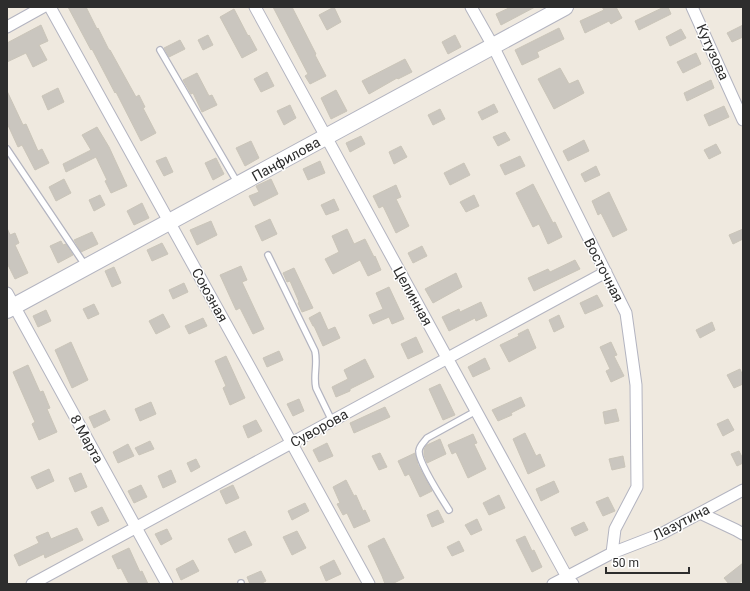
<svg xmlns="http://www.w3.org/2000/svg" width="750" height="591" font-family="Roboto,sans-serif">
	<style>
		.building { fill: #cac6bf; stroke: #cac5b9 }
		.lines { fill: none; stroke-linecap: round; stroke-linejoin: round }
		.lane-casing { stroke: #b3b4c0; stroke-width: 8 }
		.street-casing { stroke: #b3b4c0; stroke-width: 13 }
		.secondary-casing { stroke: #b3b4c0; stroke-width: 18 }
		.lane { stroke: #fff; stroke-width: 5.5 }
		.street { stroke: #fff; stroke-width: 11 }
		.secondary { stroke: #fff; stroke-width: 16 }
		.labels { text-anchor: middle; stroke-width: 3; stroke-linejoin: round; paint-order: stroke }
		.street-label { font-size: 14px; fill: #2d2d2d; stroke: #fff }
	</style>
	<rect width="100%" height="100%" fill="#efe9df"/>
	<path class="building" d="M68 7H86L97 29 98 28 109 50H110L136 97 139 95 145 107 143 108 156 133 141 141 116 92 115 93 92 49 91 50Z
		M273 7H292L316 54 315 55 326 76 310 84 305 76 308 74Z
		M334 7 341 22 327 30 319 15Z
		M511 7H535L501 25 496 14Z
		M602 7H616L622 18 611 24 609 21 585 33 580 21 604 10Z
		M664 7H668L671 14 639 30 635 21Z
		M234 9 248 36 249 35 257 50 242 58 220 17Z
		M41 25 48 41 39 45 47 60 33 67 26 53 7 62V43Z
		M743 25V37L732 42 727 33Z
		M559 28 564 39 537 52 539 57 522 65 515 50Z
		M681 29 686 38 670 46 666 37Z
		M208 35 213 45 203 50 198 40Z
		M455 35 461 47 448 54 442 42Z
		M180 40 185 49 169 57 164 48Z
		M696 53 701 64 683 73 677 62Z
		M405 59 412 72 398 79 397 78 369 94 362 81Z
		M560 68 569 84 578 80 584 93 554 109 538 79Z
		M267 72 274 86 261 92 254 79Z
		M197 73 209 96 212 95 217 105 202 112 193 93 191 94 183 80Z
		M711 80 714 88 687 101 684 93Z
		M58 88 64 102 48 110 42 96Z
		M336 90 347 111 331 119 321 98Z
		M7 91 23 125 26 124 38 151 42 149 49 163 35 170 22 145 18 147 7 123Z
		M494 104 498 112 482 120 478 112Z
		M290 105 296 118 284 125 277 111Z
		M724 106 729 117 709 126 704 115Z
		M440 109 445 119 433 125 428 115Z
		M97 127 109 147 127 186 111 193 105 181 107 180 96 157 66 172 63 164 91 150 82 135Z
		M505 132 510 140 498 146 493 137Z
		M361 136 365 144 350 152 346 143Z
		M584 140 589 151 568 161 563 151Z
		M251 141 259 158 245 166 236 148Z
		M716 144 721 153 709 159 704 150Z
		M401 146 407 157 394 164 389 152Z
		M520 156 525 166 505 175 500 165Z
		M166 157 173 172 164 176 156 161Z
		M216 158 224 174 213 180 205 163Z
		M320 161 325 173 308 180 303 169Z
		M464 163 470 175 450 185 444 173Z
		M596 166 600 175 585 182 581 174Z
		M64 179 71 193 56 201 49 187Z
		M271 179 278 194 254 206 249 196 259 192 256 186Z
		M533 184 553 223 555 222 562 237 548 244 539 224 533 227 516 193Z
		M396 185 401 197 396 199 409 226 396 233 383 206 379 208 373 196Z
		M609 192 627 230 613 237 601 213 598 215 592 201Z
		M100 195 105 205 94 211 89 200Z
		M474 195 479 206 466 212 460 202Z
		M334 199 339 210 326 215 321 205Z
		M142 203 149 218 134 225 127 211Z
		M270 219 277 234 262 241 255 226Z
		M211 221 217 235 197 245 190 230Z
		M7 228 10 235 15 233 19 243 15 245 28 273 15 279 7 263Z
		M347 229 354 244 365 239 374 257 375 256 381 270 368 276 360 260 333 274 325 259 339 252 332 236Z
		M743 229V239L733 244 729 235Z
		M92 232 98 244 81 252 74 240Z
		M61 241 63 245 66 244 73 255 58 263 50 246Z
		M162 243 168 254 152 261 147 250Z
		M422 246 427 256 413 263 408 253Z
		M575 260 580 269 534 291 528 278 548 269 550 272Z
		M241 266 247 280 242 282 264 329 253 334 240 308 236 310 220 275Z
		M114 267 121 283 112 287 105 271Z
		M294 268 313 308 302 312 298 303 299 302 290 281 287 282 283 273Z
		M456 273 462 287 433 303 425 289Z
		M184 283 188 292 173 299 169 290Z
		M389 287 404 319 392 324 389 317 373 324 369 315 383 309 376 293Z
		M597 295 603 306 585 314 580 303Z
		M481 302 487 316 476 321 475 318 449 331 442 317 459 309 460 312Z
		M94 304 99 314 88 319 83 309Z
		M46 310 51 321 38 327 33 316Z
		M320 312 328 330 335 327 340 338 323 346 314 326H313L309 318Z
		M163 314 170 327 156 334 149 321Z
		M559 315 564 327 554 332 549 320Z
		M203 318 207 326 189 334 185 326Z
		M712 322 715 330 700 338 696 330Z
		M528 329 536 348 509 362 500 345 519 336 518 334Z
		M416 337 423 352 408 359 401 344Z
		M71 342 88 380 72 388 55 350Z
		M611 342 617 355 614 356 624 376 611 382 606 371 610 369 600 347Z
		M279 351 283 360 267 367 263 358Z
		M226 356 245 398 230 405 223 388 226 386 215 361Z
		M485 358 490 369 473 377 468 367Z
		M365 359 374 377 350 389V391L336 397 332 387 348 379 344 370Z
		M28 365 40 392 43 391 50 408 47 409 57 432 39 440 32 424 35 422 13 372Z
		M740 369 743 376V384L734 388 727 375Z
		M440 384 455 415 443 420 429 389Z
		M521 397 525 406 511 413 512 415 498 421 492 410Z
		M299 399 304 411 293 416 287 404Z
		M151 402 156 414 140 421 135 409Z
		M385 407 390 417 354 433 350 423Z
		M616 409 619 421 605 424 603 412Z
		M105 410 110 420 94 428 89 417Z
		M728 419 734 430 723 436 717 424Z
		M256 420 262 431 248 438 243 426Z
		M525 433 536 456 540 454 545 466 528 474 513 439Z
		M473 434 477 443 474 444 486 469 468 478 456 452 452 454 448 445Z
		M440 439 446 454 427 463 424 455V449L425 448V447L427 445Z
		M150 441 154 449 139 455 135 448Z
		M327 443 333 456 319 462 313 450Z
		M128 444 134 456 118 463 113 452Z
		M739 451 743 459V463L737 466 731 454Z
		M380 453 387 467 379 470 372 456Z
		M415 453 418 465 432 491 420 497 409 474 405 476 398 461Z
		M623 456 625 467 612 470 609 459Z
		M196 459 200 467 191 472 187 463Z
		M49 469 54 481 37 489 31 477Z
		M171 470 176 482 163 488 158 476Z
		M81 473 87 487 75 492 69 478Z
		M346 480 354 496 356 495 363 511 365 510 370 521 354 528 347 513 343 515 337 504 340 503 333 487Z
		M554 481 559 492 541 501 536 489Z
		M141 485 147 497 134 503 128 491Z
		M233 485 239 498 226 504 220 491Z
		M499 495 505 508 489 515 483 503Z
		M608 497 615 511 603 516 596 502Z
		M305 503 309 511 292 520 288 511Z
		M102 507 109 521 98 526 91 512Z
		M438 510 444 522 432 527 427 515Z
		M477 519 482 530 471 535 465 525Z
		M584 522 588 530 575 536 571 528Z
		M77 528 83 540 45 558 44 554 19 566 14 555 39 543 36 537 48 532 51 539Z
		M167 529 172 539 161 545 155 534Z
		M245 531 252 545 235 553 228 539Z
		M297 531 306 548 292 555 283 537Z
		M525 536 532 551 534 550 542 567 532 572 516 540Z
		M384 538 404 578 392 584H385L382 576 368 546Z
		M459 541 464 551 452 556 447 547Z
		M129 548 140 572 142 571 148 584H129L121 568 118 569 112 556Z
		M193 560 199 571 181 580 176 569Z
		M334 560 341 574 326 581 320 567Z
		M743 563V580L738 584H729L724 578Z
		M261 571 266 581 260 584H250L247 577Z"/>
	<g class="lines">
		<g class="lane-casing">
			<path id="lane" d="M160 50 237 182
				M7 149 85 265
				M268 255 315 351C318 364 313 376 316 388L332 421
				M449 510C442 499 418 462 419 451 419 446 424 442 427 438L476 411
				M241 583V584"/>
		</g>
		<g class="street-casing">
			<path id="street" d="M50 7C156 199 264 391 369 584
				M255 7 567 577 573 584
				M471 7 493 46 626 313 636 385 637 487 615 529 612 553
				M692 7 743 120
				M7 27 43 7
				M7 293 167 584
				M700 513 736 530 743 534
				M32 584 606 272
				M553 584 612 553 661 534 743 490"/>
		</g>
		<g class="secondary-casing">
			<path id="secondary" d="M7 310 565 7"/>
		</g>
		<use href="#lane" class="lane"/>
		<use href="#street" class="street"/>
		<use href="#secondary" class="secondary"/>
	</g>
	<g class="labels">
		<g class="street-label">
			<text transform="translate(713 52) rotate(66)" y="5">Кутузова</text>
			<text transform="translate(286 159) rotate(-29)" y="5">Панфилова</text>
			<text transform="translate(604 270) rotate(63)" y="5">Восточная</text>
			<text transform="translate(210 295) rotate(61)" y="5">Союзная</text>
			<text transform="translate(413 296) rotate(61)" y="5">Целинная</text>
			<text transform="translate(319 428) rotate(-29)" y="5">Суворова</text>
			<text transform="translate(87 439) rotate(61)" y="5">8 Марта</text>
			<text transform="translate(681 522) rotate(-27)" y="5">Лазутина</text>
		</g>
	</g>
	<rect width="750" height="591" fill="none" stroke="#2d2d2d" stroke-width="16"/>
	<path d="M606 567v6h83v-6" fill="none" stroke="#2d2d2d" stroke-width="2"/>
	<text x="612" y="567" font-size="12" fill="#2d2d2d" stroke="#ffffff" stroke-width="3" paint-order="stroke">50 m</text>
</svg>
